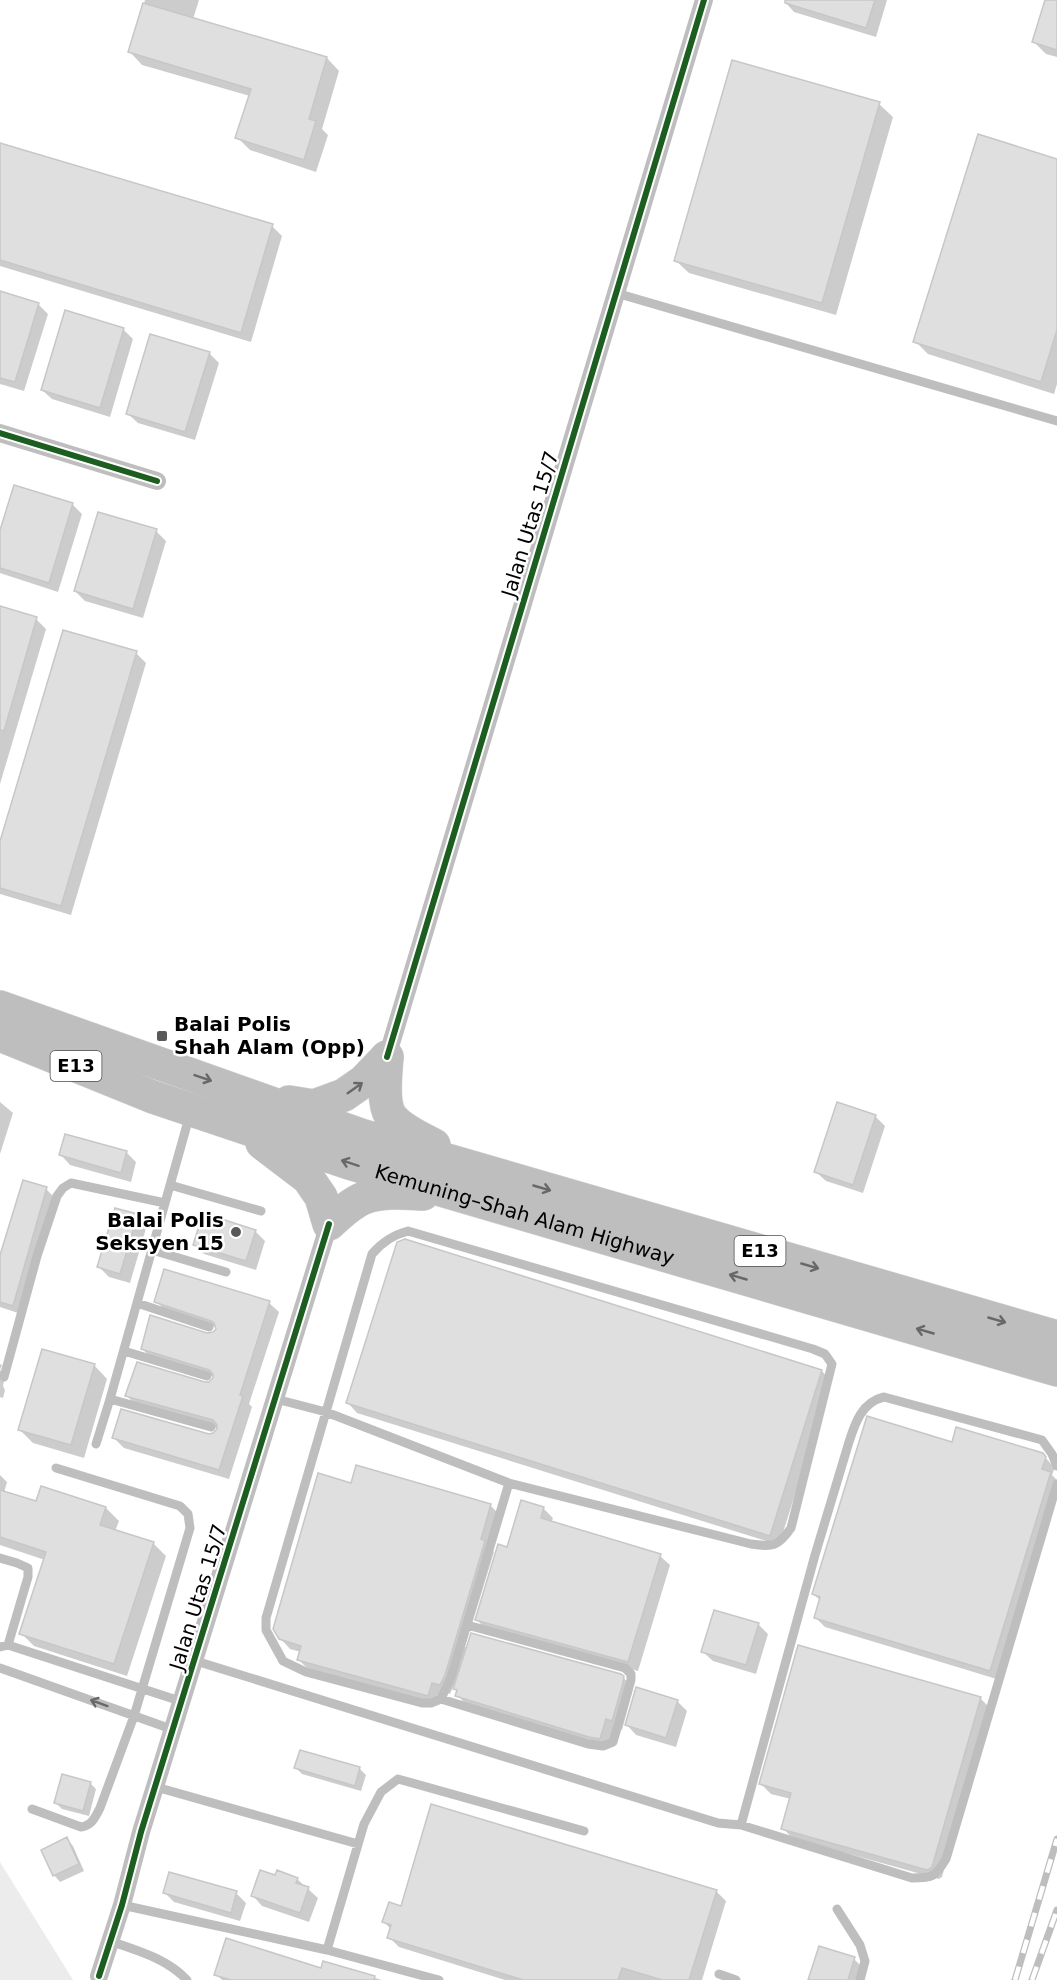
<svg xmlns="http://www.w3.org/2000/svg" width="1057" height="1980" font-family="'DejaVu Sans',sans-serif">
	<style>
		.green { fill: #ececec }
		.shadow { fill: #0003 }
		.building { fill: #dfdfdf; stroke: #c7c7c7; stroke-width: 1.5 }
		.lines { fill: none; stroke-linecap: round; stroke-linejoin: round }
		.motorway-casing { stroke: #dbdbdb; stroke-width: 34 }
		.service { stroke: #bebebe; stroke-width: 9 }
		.minor { stroke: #bebebe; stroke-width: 18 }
		.motorway { stroke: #bebebe; stroke-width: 33 }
		.rail-casing { stroke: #bebebe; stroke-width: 7 }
		.rail { stroke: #fff; stroke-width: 4.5; stroke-dasharray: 14; stroke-linecap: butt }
		.cycleway-casing { stroke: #fff; stroke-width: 10 }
		.cycleway { stroke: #1b5e20; stroke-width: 6 }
		.oneway { stroke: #686868 }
		.poi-dot { fill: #595959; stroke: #fff; stroke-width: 2 }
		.labels { text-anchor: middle; stroke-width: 5; stroke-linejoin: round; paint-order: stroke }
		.shield { fill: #fff; stroke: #4c4c4c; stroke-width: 1.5 }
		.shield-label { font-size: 18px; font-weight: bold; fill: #000 }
		.street-label { font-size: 20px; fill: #000; stroke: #fff }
		.poi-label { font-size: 20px; font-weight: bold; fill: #000; stroke: #fff; text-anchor: start }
	</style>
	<rect width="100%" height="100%" fill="#fff"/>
	<path class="green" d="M0 1862 73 1980H0Z"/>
	<path class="shadow" d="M145 0H199L193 19 327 58 339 71 322 129 328 135 316 172 250 150 237 137 250 96 142 65 130 52Z
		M785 0H887L876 37 794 12 785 2Z
		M1047 0H1057V57L1046 54 1034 42Z
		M879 104 893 117 836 315 689 273 675 260Z
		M0 145 272 226 282 236 251 342 0 266Z
		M1057 161V384L1054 394 928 354 915 341Z
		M0 293 38 304 48 314 24 391 0 384Z
		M123 329 133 339 110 417 52 399 42 390Z
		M209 353 219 363 195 440 138 423 128 414Z
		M72 504 82 514 58 592 0 573V535Z
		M156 531 166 541 143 618 85 601 75 591Z
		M0 608 36 619 46 629 0 784Z
		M136 653 146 663 71 915 0 894V847Z
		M0 1102 13 1113 0 1154Z
		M875 1116 885 1126 863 1193 826 1181 816 1172Z
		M126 1152 136 1162 131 1182 70 1165 61 1155Z
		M46 1189 54 1197 21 1314 0 1307V1257Z
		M137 1216 147 1225 130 1283 109 1277 99 1267Z
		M255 1231 265 1241 256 1270 204 1254 195 1245Z
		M156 1301 269 1303 279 1312 249 1404 252 1407 229 1479 124 1448 114 1438 214 1435 220 1429 137 1406 127 1396 210 1384 215 1377 152 1358 142 1349 214 1334 218 1328 166 1311Z
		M0 1364 2 1365 0 1370 5 1375 3 1386 5 1390 3 1398 0 1397Z
		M94 1365 107 1379 84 1458 33 1443 20 1430Z
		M822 1371 831 1381 779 1545 357 1413 348 1403Z
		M953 1444 1042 1454 1055 1468 1052 1475 1057 1480 1000 1680 825 1627 815 1617 820 1600 813 1594Z
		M0 1475 7 1482 4 1493 37 1503 106 1508 119 1521 115 1531 153 1543 166 1556 127 1676 34 1646 21 1633 45 1560 0 1545Z
		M352 1485 490 1505 500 1515 490 1548 494 1552 465 1647 621 1675 633 1688 632 1693 622 1730 616 1728 610 1748 467 1705 457 1695 458 1692 453 1687 450 1694 441 1691 437 1705 309 1670 299 1660 301 1652 290 1649 280 1638Z
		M543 1508 553 1518 551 1523 660 1556 670 1565 638 1671 487 1630 477 1620 508 1549Z
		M758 1624 768 1634 756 1674 713 1661 703 1652Z
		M980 1698 990 1708 942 1877 939 1879 792 1838 783 1828 791 1799 771 1794 761 1784Z
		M677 1701 687 1711 676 1747 636 1735 627 1725Z
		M296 1768H359L366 1775 361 1791 302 1774Z
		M90 1783 96 1789 89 1816 62 1809 56 1803Z
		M67 1839 73 1846 84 1871 60 1882 54 1875Z
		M276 1877 297 1879 318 1898 309 1922 262 1906 253 1896Z
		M716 1891 726 1901 702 1980H505L399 1947 389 1937 391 1929 384 1922 402 1908Z
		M164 1892 236 1893 246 1903 240 1921 174 1902Z
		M854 1959 864 1969 861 1980H812Z
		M324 1963 382 1980H222L216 1974 322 1970Z"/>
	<path class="building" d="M785 0H875L866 28 785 3Z
		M1045 0H1057V50L1032 42Z
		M143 3 327 57 309 119 316 121 304 160 235 138 251 89 128 52Z
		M732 60 880 102 822 303 674 261Z
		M978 134 1057 159V330L1041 382 913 342Z
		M0 143 273 224 241 333 0 260Z
		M0 291 39 303 15 382 0 378Z
		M65 310 124 328 100 408 41 390Z
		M150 334 210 352 185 432 126 414Z
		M14 485 73 503 49 583 0 568V530Z
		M98 512 157 529 133 609 74 591Z
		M0 606 37 617 4 731 0 730Z
		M63 630 137 651 61 906 0 888V841Z
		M837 1102 876 1115 853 1185 814 1172Z
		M65 1134 127 1151 121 1173 59 1155Z
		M23 1180 47 1187 13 1306 0 1302V1255Z
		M115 1208 138 1214 120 1274 97 1267Z
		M203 1213 256 1230 246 1261 193 1245Z
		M405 1239 822 1370 770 1536 346 1403 397 1242Z
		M164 1269 270 1301 240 1395 243 1396 219 1470 112 1438 121 1409 209 1434 213 1433 217 1429V1425L213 1420 125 1396 137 1362 205 1382H209L213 1378V1374L209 1370 141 1349 150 1315 207 1333 213 1332 216 1329 214 1323 211 1321 154 1302Z
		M42 1349 95 1364 71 1445 18 1430Z
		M867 1416 952 1442 956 1427 1043 1453 1046 1457 1042 1469 1051 1472 990 1671 814 1618 820 1597 812 1594Z
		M356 1465 491 1504 481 1539 485 1541 445 1675 440 1685 432 1683 428 1696 297 1660 301 1646 279 1639 273 1629 318 1473 351 1483Z
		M41 1486 106 1507 100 1525 154 1542 114 1664 19 1634 46 1552 0 1537V1490L36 1501Z
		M521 1500 544 1507 541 1518 661 1554 628 1662 475 1620 498 1544 507 1547Z
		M714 1610 759 1623 746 1665 701 1652Z
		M471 1633 621 1674 624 1676 623 1683 612 1721 606 1719 600 1739 589 1737 455 1696 457 1690 453 1689Z
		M798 1645 981 1697 932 1867 929 1869 927 1870 781 1829 791 1793 759 1784Z
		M636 1687 678 1700 666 1738 625 1725Z
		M300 1750 360 1767 355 1786 294 1768Z
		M62 1774 91 1782 83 1811 54 1803Z
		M431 1804 717 1890 689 1980H662L622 1968 618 1980H523L387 1938 391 1925 382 1922 389 1902 401 1906Z
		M67 1837 79 1864 53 1876 41 1850Z
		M260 1870 275 1875 277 1870 298 1878 296 1883 309 1887 300 1913 251 1896Z
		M169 1872 237 1891 231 1913 163 1893Z
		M226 1938 321 1968 323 1961 375 1976 374 1980H231L214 1975Z
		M819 1946 855 1957 848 1980H808Z"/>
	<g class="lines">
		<g class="motorway-casing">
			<g id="motorway">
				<path d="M0 1007 361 1135 1057 1337"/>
				<path id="s1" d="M0 1035 153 1097 352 1164 1057 1370"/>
				<path d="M387 1057C386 1072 382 1101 390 1115 398 1128 420 1138 434 1145"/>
				<path d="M289 1102 314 1106 344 1095 364 1081 387 1057"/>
				<path d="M262 1143 308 1178 321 1197 329 1224C339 1215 351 1203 364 1198 383 1191 404 1193 423 1194"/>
			</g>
		</g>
		<path class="service" d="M616 293 1057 421
			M170 1185 261 1211
			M152 1250 226 1272
			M137 1303 209 1327
			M124 1351 207 1376
			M4 1377 37 1256 57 1196 63 1188 71 1183 165 1203
			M110 1399 211 1427
			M276 1399 326 1412 509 1483
			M96 1444 110 1399 190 1114
			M0 1558 17 1563 28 1568V1577L8 1645
			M0 1647 8 1645 183 1702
			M196 1661 718 1823 741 1825 912 1878C933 1878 935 1877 946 1859L1057 1484
			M0 1668 174 1730
			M441 1699 451 1677 509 1483 751 1544C773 1547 778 1547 791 1528L832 1364 825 1354 813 1349 408 1231C393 1235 382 1242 372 1254L266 1618V1630L283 1661 306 1672 422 1703H431L441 1699 588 1744 603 1746 613 1742 631 1680V1674L625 1668 467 1625
			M156 1787 358 1844
			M32 1809 81 1827C92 1825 95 1818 100 1808L134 1716 190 1528 188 1514 180 1506 56 1468
			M741 1825 815 1555 849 1442C855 1423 862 1402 884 1397L1042 1440 1052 1454 1057 1466
			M122 1905 327 1950 439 1980
			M837 1909 860 1945 865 1961 860 1980
			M110 1941C138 1951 166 1958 187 1980
			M327 1950 364 1824 381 1792 398 1779 584 1831
			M719 1974 736 1980"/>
		<path class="minor" d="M0 433 157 481
			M387 1057 704 0
			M99 1976 122 1905 141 1832 329 1224"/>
		<use href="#motorway" class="motorway"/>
		<g class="rail-casing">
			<path id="rail" d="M1015 1980 1057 1839
				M1032 1980 1057 1910"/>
		</g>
		<use href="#rail" class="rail"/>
		<g class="cycleway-casing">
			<path id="cycleway" d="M0 433 157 481
				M387 1057 704 0
				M99 1976 122 1905 141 1832 329 1224"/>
		</g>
		<use href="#cycleway" class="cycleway"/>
	</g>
	<defs><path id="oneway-shaft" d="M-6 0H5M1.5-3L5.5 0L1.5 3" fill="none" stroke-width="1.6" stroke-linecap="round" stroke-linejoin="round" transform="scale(1.5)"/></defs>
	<g class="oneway">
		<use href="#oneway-shaft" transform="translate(203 1078) rotate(19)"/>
		<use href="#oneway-shaft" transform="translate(355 1088) rotate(-35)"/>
		<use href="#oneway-shaft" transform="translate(350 1163) rotate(-162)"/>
		<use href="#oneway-shaft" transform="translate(542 1188) rotate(16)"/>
		<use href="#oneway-shaft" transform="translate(810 1266) rotate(16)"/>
		<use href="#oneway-shaft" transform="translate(738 1277) rotate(-164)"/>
		<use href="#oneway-shaft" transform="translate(997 1320) rotate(16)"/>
		<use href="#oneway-shaft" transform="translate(925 1331) rotate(-164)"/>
		<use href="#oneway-shaft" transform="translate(99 1703) rotate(-160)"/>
	</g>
	<g class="poi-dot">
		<rect x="156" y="1030" width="12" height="12" rx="3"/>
		<circle cx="236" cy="1232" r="6"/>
	</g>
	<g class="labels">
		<g class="shield">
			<rect x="50.5" y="1051" width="51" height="30" rx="4.5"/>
			<rect x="734.5" y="1236" width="51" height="30" rx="4.5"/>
		</g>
		<g class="shield-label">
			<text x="76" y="1072">E13</text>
			<text x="760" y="1257">E13</text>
		</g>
		<g class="street-label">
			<text transform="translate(530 524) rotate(-73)" y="7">Jalan Utas 15/7</text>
			<text dy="7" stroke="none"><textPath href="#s1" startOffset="555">Kemuning–Shah Alam Highway</textPath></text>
			<text transform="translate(198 1597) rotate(-73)" y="7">Jalan Utas 15/7</text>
		</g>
		<g class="poi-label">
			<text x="174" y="1031">Balai Polis<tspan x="174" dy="23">Shah Alam (Opp)</tspan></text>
			<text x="224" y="1227" text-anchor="end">Balai Polis<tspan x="224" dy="23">Seksyen 15</tspan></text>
		</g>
	</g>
</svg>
